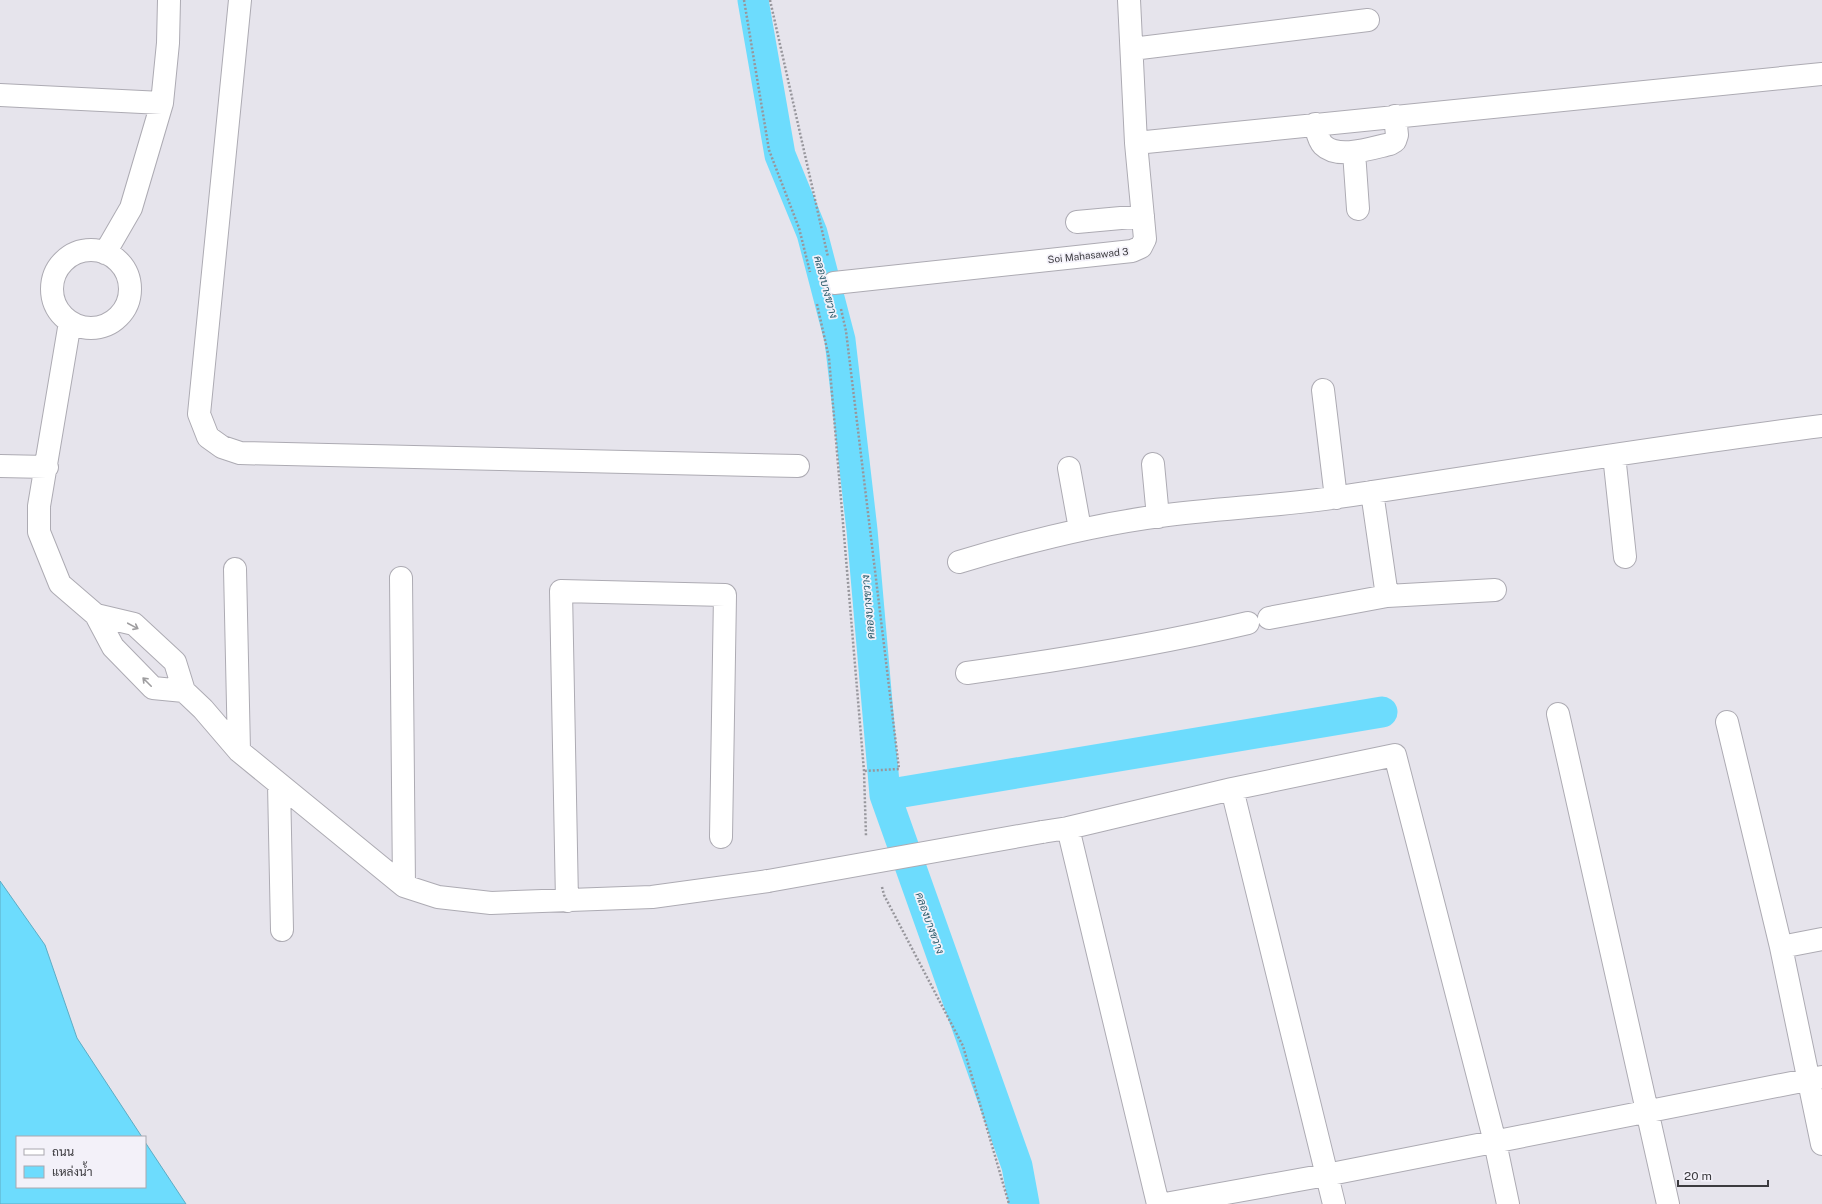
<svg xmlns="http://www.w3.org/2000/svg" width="1822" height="1204" font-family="'Public Sans',Sarabun,sans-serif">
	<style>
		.water { fill: #6ddcfd; stroke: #5eacc4 }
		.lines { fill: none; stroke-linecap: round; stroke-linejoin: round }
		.canal { stroke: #6ddcfd; stroke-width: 31 }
		.minor-casing { stroke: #adabb3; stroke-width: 24 }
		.path { stroke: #97969c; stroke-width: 2.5; stroke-dasharray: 2 2; stroke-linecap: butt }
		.minor { stroke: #fff; stroke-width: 22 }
		.minor-bridge-casing { stroke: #adabb3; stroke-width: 24; stroke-linecap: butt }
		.minor-bridge { stroke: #fff; stroke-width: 22 }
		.oneway { stroke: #9e9d9f }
		.labels { text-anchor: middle; stroke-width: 3.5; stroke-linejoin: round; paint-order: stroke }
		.street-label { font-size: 10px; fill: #3c3b3f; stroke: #f3f1f9 }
		.water-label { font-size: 11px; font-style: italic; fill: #2f5e6d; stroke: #f3f1f9 }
	</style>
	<rect width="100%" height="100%" fill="#e6e4ec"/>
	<path class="water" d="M0 881 45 945 77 1038 142 1137H17V1187H145V1142L186 1204H0Z"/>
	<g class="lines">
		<path class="canal" d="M753 0 780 155 812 233 840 340 862 530 885 795 1017 1166 1024 1204
			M885 795 1382 712"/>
		<g class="minor-casing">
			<path id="minor" d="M240 0 199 414 208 437 222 447 240 453 798 466
				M1132 49 1368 20
				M0 95 162 103
				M1315 124C1317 131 1318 140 1323 145 1338 160 1372 148 1390 144L1395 141 1397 135 1395 116
				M1136 143 1822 74
				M1354 152 1358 209
				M1077 222 1143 216
				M52 289a39 39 0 1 1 78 0a39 39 0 1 1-78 0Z
				M105 253 131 208 162 103 168 43 169 0
				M834 283 1132 251 1141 247 1145 239 1136 143 1129 0
				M70 322 39 506V532L60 584 96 615 113 647 153 688 184 691
				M1323 390 1336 498
				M1614 455 1625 557
				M1153 464 1158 517
				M0 466 47 467
				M1069 468 1080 529
				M1372 492 1387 596 1495 590
				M959 562C1025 542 1091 525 1160 516 1220 508 1280 506 1339 497 1500 473 1661 446 1822 426
				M235 569 239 751
				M401 578 404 886
				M96 615 134 624 175 662 184 691 203 709 239 751 404 886 438 897 491 903 652 897 768 881
				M1269 618 1387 596
				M967 673C1061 660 1155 645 1248 623
				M1558 714 1668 1204
				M1727 722 1781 947 1822 1144
				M279 784 282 930
				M1232 789 1334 1204
				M1068 828 1158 1204
				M1042 832 1068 828 1232 789 1395 755 1495 1142 1508 1204
				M567 901 561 591 725 595 721 837
				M1781 947 1822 939
				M1165 1204 1326 1175 1822 1077"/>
		</g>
		<path class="path" d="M744 0 769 150 799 228 810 272
			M770 0 828 257
			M817 304 829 358 864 771 866 836
			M841 309 846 331 899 769 864 771
			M882 887 884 895 963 1046 1009 1204"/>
		<use href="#minor" class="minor"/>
		<g class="minor-bridge-casing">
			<path id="minor-bridge" d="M768 881 1042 832"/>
		</g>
		<use href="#minor-bridge" class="minor-bridge"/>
	</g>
	<defs><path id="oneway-shaft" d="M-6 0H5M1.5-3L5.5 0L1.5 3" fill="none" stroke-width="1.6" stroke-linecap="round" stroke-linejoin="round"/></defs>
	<g class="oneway">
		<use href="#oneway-shaft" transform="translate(133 626) rotate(28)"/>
		<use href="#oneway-shaft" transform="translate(147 682) rotate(-135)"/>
	</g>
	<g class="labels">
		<g class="street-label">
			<text transform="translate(1088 255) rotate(-6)" y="4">Soi Mahasawad 3</text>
		</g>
		<g class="water-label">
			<text transform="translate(826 287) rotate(75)" y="4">คลองบางขวาง</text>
			<text transform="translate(868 607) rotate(-95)" y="4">คลองบางขวาง</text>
			<text transform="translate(930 923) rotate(70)" y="4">คลองบางขวาง</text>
		</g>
	</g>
	<rect x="16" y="1136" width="130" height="52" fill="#f3f1f9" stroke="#aaa8af"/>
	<rect x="24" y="1149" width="20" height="6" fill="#ffffff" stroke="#aaa8af"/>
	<text x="52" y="1156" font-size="12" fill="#3c3b3f">ถนน</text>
	<rect x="24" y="1166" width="20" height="12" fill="#6ddcfd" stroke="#aaa8af"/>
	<text x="52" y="1176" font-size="12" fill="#3c3b3f">แหล่งน้ำ</text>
	<path d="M1678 1180v6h90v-6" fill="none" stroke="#3c3b3f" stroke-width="2"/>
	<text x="1684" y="1180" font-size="12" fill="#3c3b3f" stroke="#f3f1f9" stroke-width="3" paint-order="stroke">20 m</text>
</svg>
